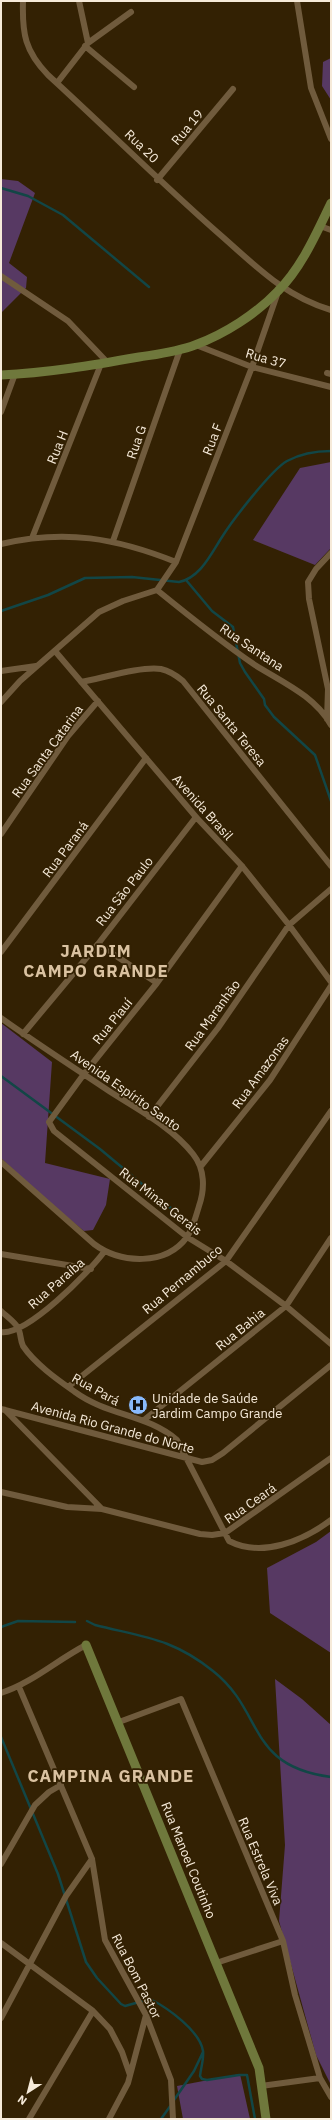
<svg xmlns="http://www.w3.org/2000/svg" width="332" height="2120" font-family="'IBM Plex Sans',sans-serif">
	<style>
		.green { fill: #573963 }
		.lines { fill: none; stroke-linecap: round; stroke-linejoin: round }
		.stream { stroke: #124646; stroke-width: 2.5 }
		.street { stroke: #705b3d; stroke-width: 6 }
		.secondary { stroke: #6f783c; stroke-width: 9 }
		.labels { text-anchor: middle; stroke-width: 3.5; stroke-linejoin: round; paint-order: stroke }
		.street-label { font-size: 13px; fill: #f6ead9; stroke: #332103 }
		.poi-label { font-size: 13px; fill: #f6ead9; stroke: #332103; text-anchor: start }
		.district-label { font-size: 17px; font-weight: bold; letter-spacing: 1px; fill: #dac2a1; stroke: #332103 }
	</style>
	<rect width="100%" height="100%" fill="#332103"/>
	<path class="green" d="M331 58V100L322 86 323 62Z
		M1 179 18 181 35 193 9 263 27 277 26 288 1 313Z
		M331 462V548L315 565 253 540 300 468Z
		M1 1023 52 1062 45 1163 110 1179 106 1205 93 1230 84 1231 42 1197 1 1158Z
		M331 1531V1653L270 1613 267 1568 316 1542Z
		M275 1679 302 1699 331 1725V2085L316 2055 279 1921 285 1845Z
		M240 2074 250 2119H183L177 2086Z"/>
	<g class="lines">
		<path class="stream" d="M1 188 28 196 63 215 149 287
			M186 580 212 611 233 627 240 663 245 672 264 699 265 705 274 717 315 755 331 801
			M1 611 48 595 85 578 132 577 179 582C200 578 211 554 222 537 232 521 271 470 287 461 300 454 316 451 331 451
			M1 1076 100 1149 190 1224
			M87 1621 95 1625C143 1637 172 1638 213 1671 265 1712 246 1766 331 1777
			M1 1627 18 1621 75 1622
			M1 1737 58 1874 86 1962 97 1978 121 2004 125 2006 150 1999C168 2008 200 2031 203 2051 204 2059 201 2067 200 2076L202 2079 207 2080 239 2075H247L255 2119
			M174 2100 194 2071 203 2052
			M161 2119 171 2105"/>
		<path class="street" d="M23 1C22 34 25 51 48 75 105 127 159 181 217 232 254 264 283 296 331 310
			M79 1 88 43
			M297 1 311 88 331 139
			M85 46 134 87
			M57 83 88 43 131 12
			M157 180 233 89
			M320 226 331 230
			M1 276 68 321 108 363
			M196 345 252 367 331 387
			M327 373 331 374
			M1 412 15 374
			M32 538 101 364
			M113 541 180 350
			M1 544C65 529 116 538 176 562
			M157 590 176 562 252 367 278 292
			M157 590C189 616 221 642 255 665 282 682 315 696 331 725
			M55 651 196 817 242 866 289 925 331 982
			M1 671 36 666
			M81 682C103 678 141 666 161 669 170 671 177 676 183 681L331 866
			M1 702 20 681 99 612 123 601 157 590
			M327 719 328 689 309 599 308 582 316 569 331 553
			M1 834 68 736 98 701
			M242 866 157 983 84 1074 49 1122 54 1131 187 1237 226 1261 286 1306 331 1344
			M98 944 157 983
			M1 952 146 758
			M1 1018C36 1043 73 1067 109 1091 137 1109 172 1127 193 1154 205 1169 205 1189 199 1206 196 1216 193 1228 187 1237 166 1266 121 1264 94 1244L1 1162
			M23 1034 98 944 196 817
			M149 1117 218 1028 289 925 331 889
			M201 1166 270 1080 331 986
			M1 1254 91 1269
			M1 1311C6 1316 15 1322 18 1328 21 1333 20 1340 23 1346 35 1364 58 1380 75 1392 108 1416 147 1414 177 1440L229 1541C262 1558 303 1541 331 1520
			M1 1332C27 1336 89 1272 104 1252
			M68 1387 226 1261 331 1111
			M1 1409 202 1462 212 1460 223 1453 331 1365
			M5 1410 102 1509
			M144 1420 286 1306 331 1238
			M1 1492 67 1507 102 1509 200 1534 212 1535 225 1533 331 1458
			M19 1687 92 1859 105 1940 146 2015 171 2080 173 2119
			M1 1693C32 1683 57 1660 86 1645
			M119 1722 181 1699 283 1941 295 1995 308 2038 320 2078 331 2097
			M1 1864 35 1805 49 1792 61 1785
			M1 1943 93 2011 110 2029 122 2052 130 2075
			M216 1963 283 1941
			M1 2018 66 1896 92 1859
			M261 2086 320 2078
			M29 2119 93 2011
			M109 2119 128 2083 146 2015"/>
		<path class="secondary" d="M1 375C47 373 94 365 139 357 158 354 177 352 195 345 225 334 256 314 278 291 302 267 317 232 331 203
			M86 1645 259 2068 266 2119"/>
	</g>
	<defs>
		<g id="hospital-disc" transform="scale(1)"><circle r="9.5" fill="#89bafc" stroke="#332103"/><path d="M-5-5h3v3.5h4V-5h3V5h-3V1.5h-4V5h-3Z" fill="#111"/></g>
	</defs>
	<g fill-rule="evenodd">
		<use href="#hospital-disc" x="138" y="1405"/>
	</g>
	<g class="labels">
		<g class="street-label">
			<text transform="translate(187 127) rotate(-50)" y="5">Rua 19</text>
			<text transform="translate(142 146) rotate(44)" y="5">Rua 20</text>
			<text transform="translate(266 358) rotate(16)" y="5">Rua 37</text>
			<text transform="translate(212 439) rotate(-69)" y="5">Rua F</text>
			<text transform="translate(136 442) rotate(-71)" y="5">Rua G</text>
			<text transform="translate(57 447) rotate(-68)" y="5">Rua H</text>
			<text transform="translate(252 647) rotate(34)" y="5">Rua Santana</text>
			<text transform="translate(232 725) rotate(51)" y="5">Rua Santa Teresa</text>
			<text transform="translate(47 751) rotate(-54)" y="5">Rua Santa Catarina</text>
			<text transform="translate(203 807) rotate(48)" y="5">Avenida Brasil</text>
			<text transform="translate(65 849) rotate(-53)" y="5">Rua Paraná</text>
			<text transform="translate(124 891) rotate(-52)" y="5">Rua São Paulo</text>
			<text transform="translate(212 1015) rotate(-54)" y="5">Rua Maranhão</text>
			<text transform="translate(112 1021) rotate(-51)" y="5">Rua Piauí</text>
			<text transform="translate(260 1072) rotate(-54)" y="5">Rua Amazonas</text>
			<text transform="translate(126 1090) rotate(35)" y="5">Avenida Espírito Santo</text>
			<text transform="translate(161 1201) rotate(38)" y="5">Rua Minas Gerais</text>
			<text transform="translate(182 1279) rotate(-40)" y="5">Rua Pernambuco</text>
			<text transform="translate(56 1283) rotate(-41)" y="5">Rua Paraíba</text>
			<text transform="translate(240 1329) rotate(-39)" y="5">Rua Bahia</text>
			<text transform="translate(96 1389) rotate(29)" y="5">Rua Pará</text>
			<text transform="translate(113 1427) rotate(15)" y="5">Avenida Rio Grande do Norte</text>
			<text transform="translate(250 1503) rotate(-35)" y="5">Rua Ceará</text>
			<text transform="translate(189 1860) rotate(68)" y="5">Rua Manoel Coutinho</text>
			<text transform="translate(261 1861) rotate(67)" y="5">Rua Estrela Viva</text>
			<text transform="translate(137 1976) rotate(63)" y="5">Rua Bom Pastor</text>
		</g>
		<g class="poi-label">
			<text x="152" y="1403">Unidade de Saúde<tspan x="152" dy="15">Jardim Campo Grande</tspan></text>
		</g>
		<g class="district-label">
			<text x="96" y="957">JARDIM<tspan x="96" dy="20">CAMPO GRANDE</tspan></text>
			<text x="111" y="1782">CAMPINA GRANDE</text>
		</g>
	</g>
	<rect width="332" height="2120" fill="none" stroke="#f6ead9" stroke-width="4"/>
	<g transform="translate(28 2092) rotate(216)" stroke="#332103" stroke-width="3" paint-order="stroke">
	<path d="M0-3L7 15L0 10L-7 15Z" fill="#f6ead9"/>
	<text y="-6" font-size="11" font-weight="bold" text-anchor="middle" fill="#f6ead9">N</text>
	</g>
</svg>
